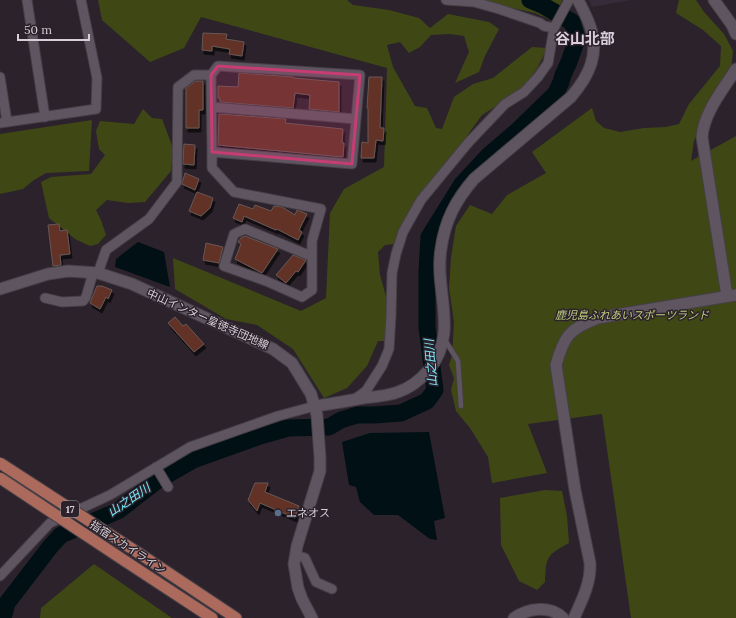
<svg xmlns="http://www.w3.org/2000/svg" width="736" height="618" font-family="Lora,'Noto Sans JP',serif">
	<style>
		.built { fill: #372a39 }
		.green { fill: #3f4815 }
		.water { fill: #001014 }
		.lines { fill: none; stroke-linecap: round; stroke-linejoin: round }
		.river { stroke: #001014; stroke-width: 17 }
		.building { fill: #633027; stroke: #685855; filter: url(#shadow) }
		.service-casing { stroke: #453f46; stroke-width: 6 }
		.minor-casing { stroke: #453f46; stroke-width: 11 }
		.tertiary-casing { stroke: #453f46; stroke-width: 13 }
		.primary-casing { stroke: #453f46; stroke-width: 13 }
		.service { stroke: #5f5561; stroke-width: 4.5 }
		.minor { stroke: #5f5561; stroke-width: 9 }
		.tertiary { stroke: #5f5561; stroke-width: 11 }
		.primary { stroke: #ac6a5d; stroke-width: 11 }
		.primary-bridge-casing { stroke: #453f46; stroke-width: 13; stroke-linecap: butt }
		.primary-bridge { stroke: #ac6a5d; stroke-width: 11 }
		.marked { fill: #c63d74; fill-opacity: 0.2; stroke: #c63d74; stroke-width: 3; stroke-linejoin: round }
		.service-dot { fill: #5c6f8a; stroke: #2b222c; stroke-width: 1.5 }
		.labels { text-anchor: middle; stroke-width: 3; stroke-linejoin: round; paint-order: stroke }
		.shield { fill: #2b222c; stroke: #a29ba3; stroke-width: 1 }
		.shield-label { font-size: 10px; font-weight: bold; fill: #d5cfd6 }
		.park-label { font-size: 11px; font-style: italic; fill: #bece7e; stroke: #2b222c }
		.street-label { font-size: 11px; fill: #d5cfd6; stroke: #2b222c }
		.poi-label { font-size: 11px; fill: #d5cfd6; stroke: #2b222c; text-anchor: start }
		.water-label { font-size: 12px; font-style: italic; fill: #7aebfc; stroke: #2b222c }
		.district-label { font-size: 15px; font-weight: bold; fill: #dacedb; stroke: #2b222c }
	</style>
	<defs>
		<filter id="shadow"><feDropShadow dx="2" dy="4" stdDeviation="0" flood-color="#0009"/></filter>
	</defs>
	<rect width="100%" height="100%" fill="#2b222c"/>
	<path class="built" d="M589 0H631L592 7Z"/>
	<path class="green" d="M98 0H347L353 5 389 10 419 18 430 28 448 14 489 22 499 29 485 56 479 72 455 83 469 52 464 36 449 34 431 35 420 47 409 53 400 42 387 45 393 67 415 106 427 108 436 128 442 129 454 97 473 84 493 78 532 47 547 48 538 67 522 90 482 115 469 133 459 152 410 209 395 244 385 245 378 252 380 275 389 307 390 341H378L367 366 347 388 324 398 293 349 257 325 226 319 175 289 173 258 301 311 326 298 330 213 344 189 384 167 387 68 201 17 184 48 150 62 102 20Z
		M477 0H562L554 21 535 13Z
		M679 0H696L704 12 724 34 733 51 731 71 704 117 694 141 691 161 736 136V618H631L602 414 528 424 547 473 492 483 488 457 470 428 456 411 451 390 454 378 449 365 452 355 454 322 449 288 451 257 456 226 470 205 492 214 507 195 546 173 532 152 592 108 596 121 604 128 620 132 644 128 666 127 679 124 689 104 720 66 721 46 703 30 676 13Z
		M143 109 152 118 162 119 173 148 171 171 145 202 128 203 107 200 96 210 101 220 106 235 98 244 90 246 75 239 49 218 41 182 51 177 91 174 105 155 99 149 96 131 100 121 134 124Z
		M92 120 89 171 46 173 34 180 23 189 0 194V134Z
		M545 490 562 491 567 516 569 543C546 555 546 558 545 582L537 590 519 581 501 545 500 498Z
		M94 564 172 618H40L41 608Z"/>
	<path class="water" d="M138 242 164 252 170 287 115 267 116 259Z
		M429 432 445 518 434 521 437 540 430 539 398 515H374L360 502 356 487 349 485 342 442 370 433Z"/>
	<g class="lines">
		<path class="river" d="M3 618 7 603 50 547 61 535 118 511 158 480 193 460 260 436 288 428 329 427 341 420 357 415H374L401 413 427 401 435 390 427 327V271L429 237 462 184 488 156 517 131 556 93 561 82 563 75 569 62 577 39 572 22 544 6 530 0"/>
	</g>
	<path class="building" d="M203 33 227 34 226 39 244 42 242 56 229 54 230 49 212 46V51L202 50Z
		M239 73 294 77V78L339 82V112L309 109 310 95 295 93 293 108 220 102V98H218V86L238 87Z
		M369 77H382L380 128H384L383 141 376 140 374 158H361L362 142 368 143V108H367Z
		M196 81H203V110H199V128H186V88Z
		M219 114 286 119 285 123 343 129 342 143H344L343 157 218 145Z
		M184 144 195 145 194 165 183 164Z
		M185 173 199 179 195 190 182 184Z
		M197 192 213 198 210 208 201 216 189 211Z
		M239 204 253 209 255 205 271 211 274 206 282 207 295 215 297 210 307 214 299 230 302 232 298 240 277 229 276 230 244 216 242 222 233 218Z
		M59 224 60 231 67 230 70 254 60 255 61 265 53 266 48 225Z
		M245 236 278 249 262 273 235 259 241 244 238 242 241 238Z
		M206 243 223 247 219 263 203 260Z
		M293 255 306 260 298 272 296 271 286 283 276 275Z
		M97 286H102L112 290 108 299 106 297 100 309 90 303Z
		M175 317 183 326 186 324 204 344 194 352 168 323Z
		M255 483H268L265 492 299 506 295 518 260 503 257 511 248 500Z"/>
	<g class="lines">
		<g class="service-casing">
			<path id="service" d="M445 340 458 361 461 406"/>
		</g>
		<g class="minor-casing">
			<path id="minor" d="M27 0 45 117
				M446 0 474 2 499 9 540 23 544 26 554 28 569 0
				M211 75 212 152
				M0 77 7 122
				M212 107 356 119
				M0 123 96 109 97 78 81 0
				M98 273 106 250 149 219 177 182 178 87 194 75H211L218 66 360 75 352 164 212 152V168L234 192 321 209 312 241V290L302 297 266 281 224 266 234 234 245 229 311 256
				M45 298 62 302 83 301 86 297 93 273
				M355 399 366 391 382 366 389 349 391 316 392 273 396 254 403 232 421 200 468 143 505 104 524 92 538 77 548 63 554 28
				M156 467 168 487
				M295 555 305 558 316 582 332 589
				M0 576 50 523 110 495 190 447 278 416 315 406"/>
		</g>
		<g class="tertiary-casing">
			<path id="tertiary" d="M714 0 732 25 736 34
				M0 289 48 274 68 271 98 273 132 284 273 349 292 363 311 394 317 415 320 458V471L297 546 294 564 298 588 302 599 312 618
				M727 296 702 137C704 112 723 90 736 69
				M315 406C331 404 347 401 363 398 374 397 388 396 398 392 410 388 420 380 428 371 460 334 434 291 441 249 445 220 456 200 474 179L571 97C589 76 600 54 590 26 587 17 582 8 578 0
				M514 618C528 608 550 605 563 618
				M574 618C582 600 591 583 590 563L575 490 556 365C564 336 569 329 598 318L736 295"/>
		</g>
		<g class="primary-casing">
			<path id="primary" d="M140 554 236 618
				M125 561 212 618"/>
		</g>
		<use href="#service" class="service"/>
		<use href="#minor" class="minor"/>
		<use href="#tertiary" class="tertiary"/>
		<use href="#primary" class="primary"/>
		<g class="primary-bridge-casing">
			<path id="primary-bridge" d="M0 463 140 554
				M0 478 125 561"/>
		</g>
		<use href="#primary-bridge" class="primary-bridge"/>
	</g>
	<path class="marked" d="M218 66 360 75 352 164 212 152 211 75Z"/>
	<circle class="service-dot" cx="278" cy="513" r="4"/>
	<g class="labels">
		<rect class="shield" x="61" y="501" width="18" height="16" rx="3"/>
		<g class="shield-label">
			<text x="70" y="513">17</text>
		</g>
		<g class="park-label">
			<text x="632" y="319">鹿児島ふれあいスポーツランド</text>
		</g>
		<g class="street-label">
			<text transform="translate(208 319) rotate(24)" y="4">中山インター皇徳寺団地線</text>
			<text transform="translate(128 547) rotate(33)" y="4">指宿スカイライン</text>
		</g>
		<g class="poi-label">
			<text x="286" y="517">エネオス</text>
		</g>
		<g class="water-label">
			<text transform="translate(431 363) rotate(-95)" y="4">山之田川</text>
			<text transform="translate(129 500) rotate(-34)" y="4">山之田川</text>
		</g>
		<g class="district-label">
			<text x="585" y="44">谷山北部</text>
		</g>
	</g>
	<path d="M18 34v6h71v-6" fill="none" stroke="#d5cfd6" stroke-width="2"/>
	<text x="24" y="34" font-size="12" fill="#d5cfd6" stroke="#2b222c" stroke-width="3" paint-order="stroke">50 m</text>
</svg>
